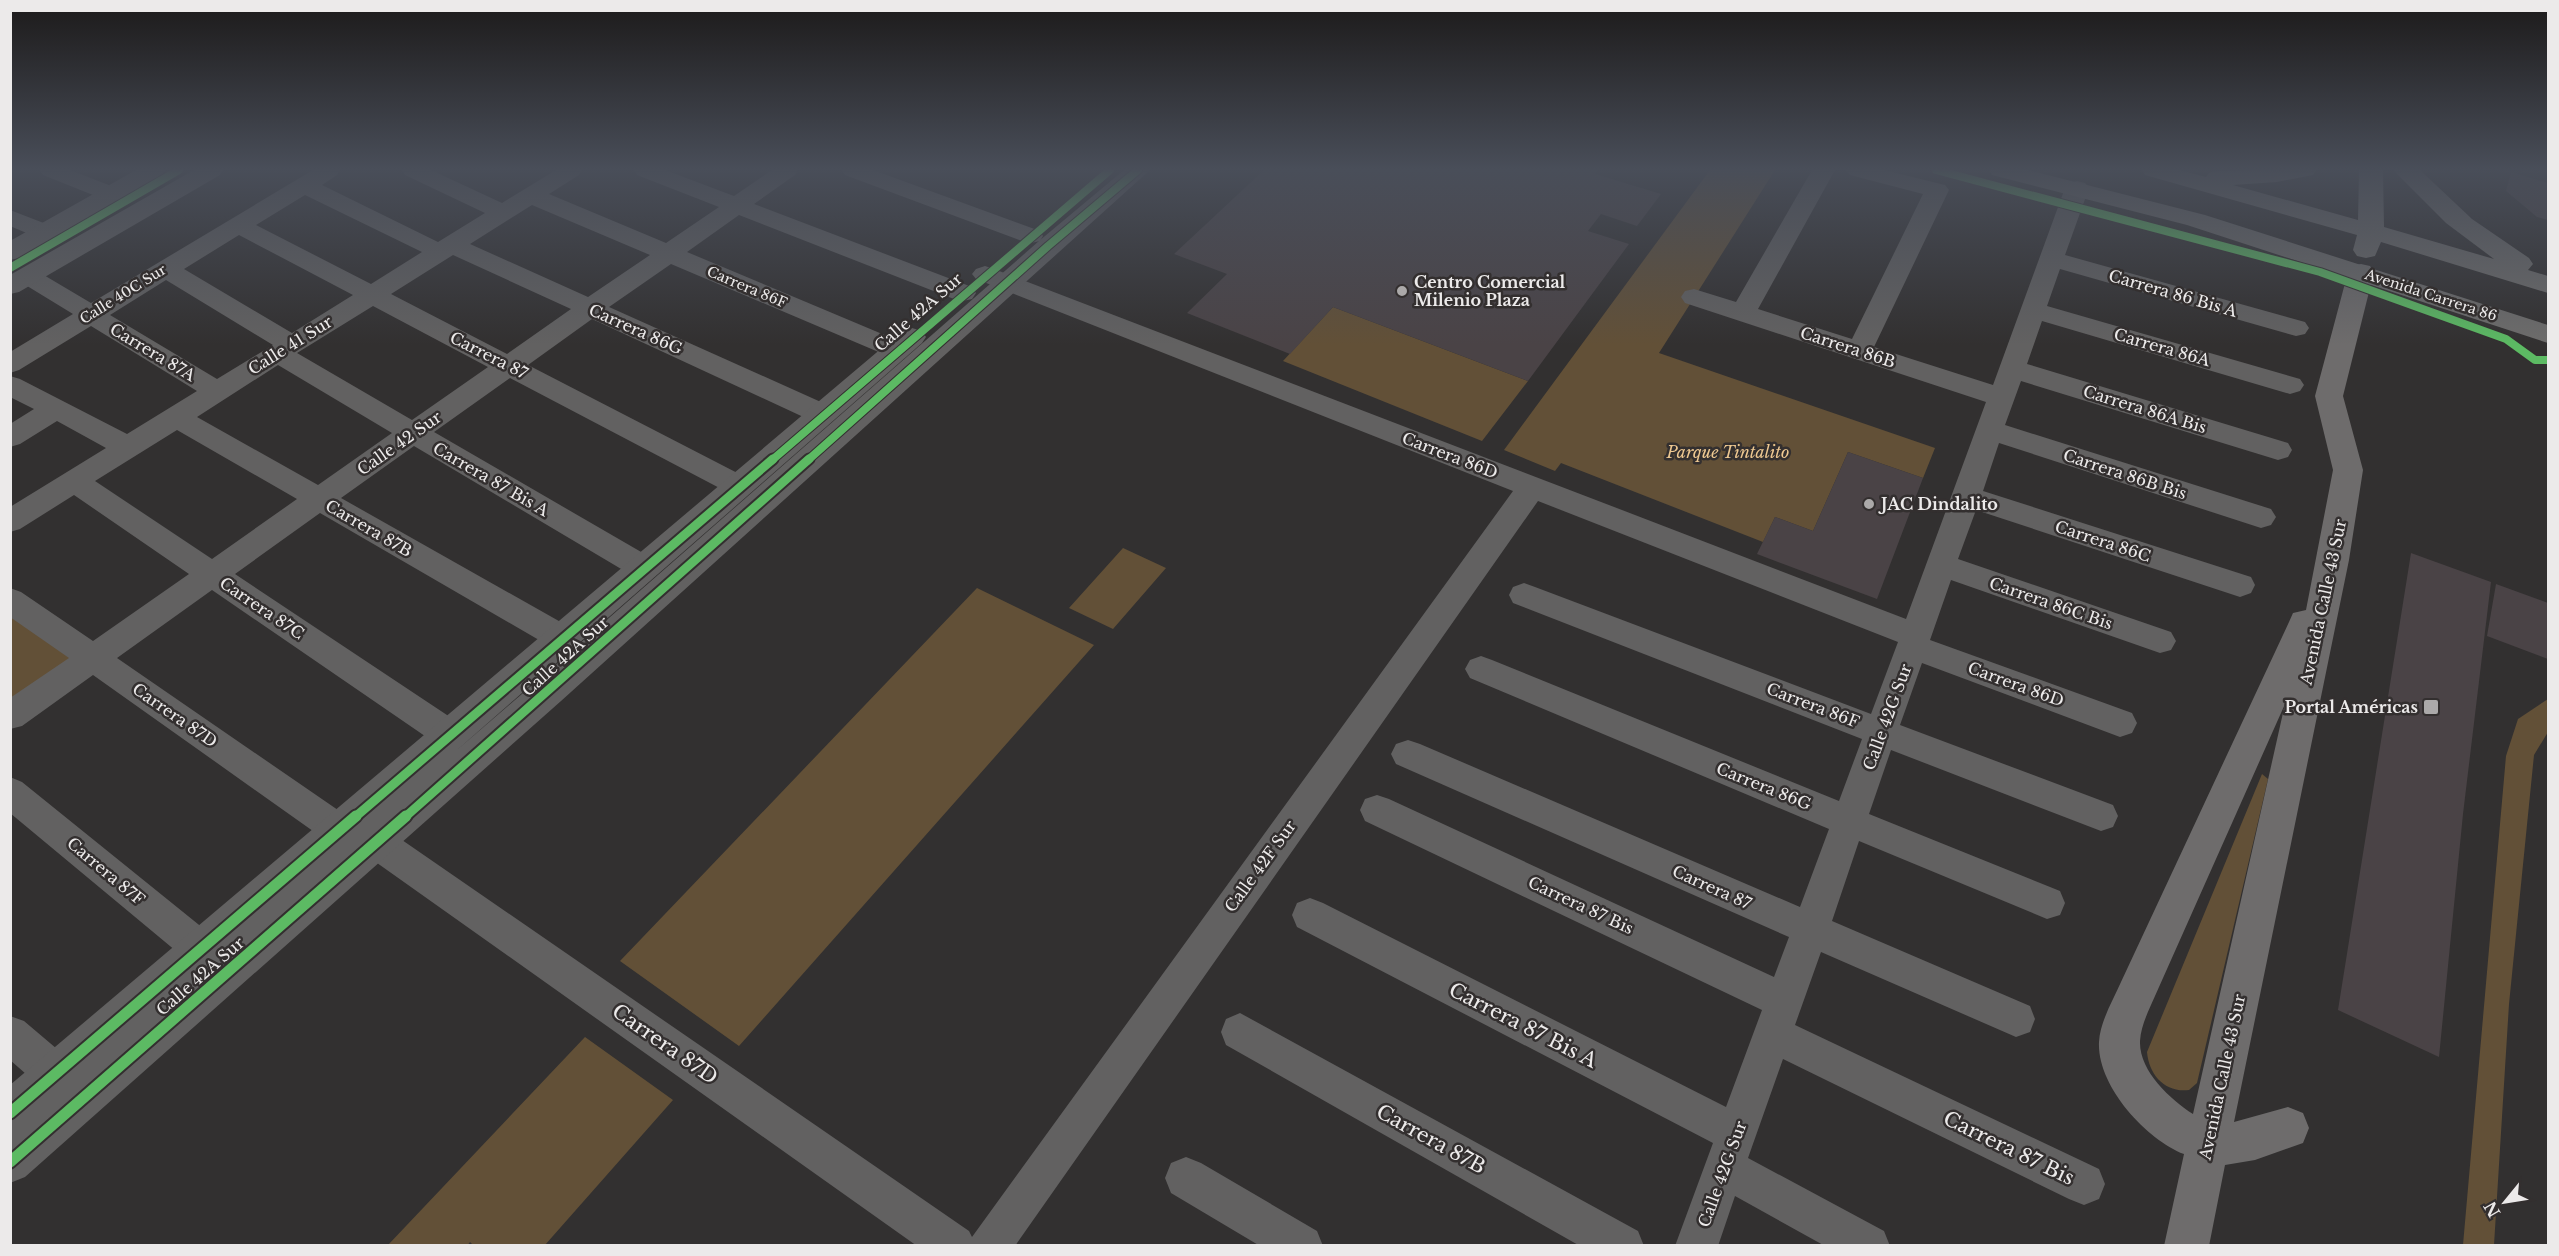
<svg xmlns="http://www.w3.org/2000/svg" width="2559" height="1256" font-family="'Libre Baskerville',serif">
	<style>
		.green { fill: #625037 }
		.building { fill: #4a4346 }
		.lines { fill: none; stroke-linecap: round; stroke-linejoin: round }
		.minor { fill: #626161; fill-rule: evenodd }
		.tertiary { fill: #626161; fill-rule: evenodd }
		.secondary { fill: #6e6c6c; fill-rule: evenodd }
		.primary { fill: #6d6c6b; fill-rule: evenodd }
		.cycleway-far2-casing { stroke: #332f2f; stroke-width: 10 }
		.cycleway-far1-casing { stroke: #332f2f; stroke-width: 13 }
		.cycleway-casing { stroke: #332f2f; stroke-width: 15 }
		.cycleway-far2 { stroke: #5cba63; stroke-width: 8 }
		.cycleway-far1 { stroke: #5cba63; stroke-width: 9 }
		.cycleway { stroke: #5cba63; stroke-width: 11 }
		.poi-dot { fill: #aba9a9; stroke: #332f2f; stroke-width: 2 }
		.labels { text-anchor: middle; stroke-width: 5; stroke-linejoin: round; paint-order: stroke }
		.far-street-label { font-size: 14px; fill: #eceaea; stroke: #332f2f }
		.poi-label { font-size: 16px; font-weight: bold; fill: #eceaea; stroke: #332f2f; text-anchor: start }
		.street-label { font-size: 16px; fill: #eceaea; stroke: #332f2f }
		.park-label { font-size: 16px; font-style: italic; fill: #eec891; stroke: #332f2f }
		.near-street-label { font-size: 20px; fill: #eceaea; stroke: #332f2f }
	</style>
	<rect width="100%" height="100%" fill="#323030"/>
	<path class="green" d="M1710 170H1775L1659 353 1935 448 1923 478 1848 452 1813 531 1775 517 1763 542 1561 463 1555 471 1504 450Z
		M1333 307 1528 381 1482 441 1283 361Z
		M1123 548 1166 568 1113 629 1069 608Z
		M977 588 1094 645 739 1046 620 961Z
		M10 612 74 657 11 702Z
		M2548 699V732L2534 755 2509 1004 2494 1245H2463L2506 756 2518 719Z
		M2262 774 2268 779 2197 1083 2189 1090C2165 1093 2149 1075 2147 1052Z
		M585 1037 673 1100 545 1245 474 1246 470 1242 467 1246 388 1245Z"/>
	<path class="building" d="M1264 170H1598L1595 174 1661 194 1637 226 1601 214 1588 231 1629 244 1528 381 1333 307 1290 354 1187 313 1227 274 1174 254Z
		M2511 172 2548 183V220L2537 217 2506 191Z
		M1848 452 1923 478 1877 599 1757 554 1775 517 1813 531Z
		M2411 553 2491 582 2463 814 2439 1057 2338 1010Z
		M2496 584 2548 603V659L2487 636Z"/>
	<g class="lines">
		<path class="minor" d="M39 170H70L119 189 123 194 119 199 111 201 103 199 43 175Z
			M313 170H340L337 175 322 185 438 242 485 213 405 175 402 170H431L502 203 556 170H582L579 175 549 194 666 243 719 207 637 175 634 170H665L734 196 772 170H798L795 175 754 204 972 287 976 293 972 299 963 301 954 299 739 215 687 252 906 344 910 350 906 356 897 359 888 356 671 264 609 307 832 407 836 414 832 421 822 423 812 421 592 319 528 365 749 479 753 486 749 493 739 496 729 493 510 378 434 432 655 560 659 568 655 576 644 579 633 576 414 446 341 498 573 629 578 638 573 647 562 650 551 647 320 513 235 574 462 725 467 735 462 745 450 749 438 745 212 590 117 658 351 819 357 830 351 841 339 845 327 841 93 675 22 726 10 729V698L69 658 10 617V588L21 592 93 641 189 574 74 495 20 529 10 532V507L106 448 57 421 20 444 10 447V424L34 409 10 397V376L20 379 127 434 197 391 91 326 19 370 10 373V352L73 314 19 281 15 276 19 271 28 268 37 271 91 303ZM305 195 422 252 371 284 256 225ZM532 205 650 255 588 297 470 244ZM239 235 353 295 292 333 184 269ZM453 255 571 309 507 354 391 294ZM166 280 273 345 217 379 110 315ZM373 306 488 367 412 420 297 353ZM278 365 392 433 318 485 197 417ZM177 430 297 499 212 559 95 481Z
			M841 170H873L1040 231 1043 236 1040 241 1031 243 1022 241 845 175Z
			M1812 170H1835L1758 309 1852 339 1923 194 1850 175 1846 170H1884L1945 185 1949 190 1874 347 1993 385 2065 188 2069 183 2077 181 2085 183 2089 188 2065 255 2305 322 2309 328 2305 334 2296 336 2060 269 2047 306 2300 379 2304 385 2300 391 2290 394 2042 321 2027 364 2288 443 2292 450 2288 457 2278 460 2021 381 2005 425 2271 509 2276 517 2271 525 2261 528 1999 443 1983 491 2251 577 2255 585 2251 593 2240 597 1976 510 1958 559 2171 632 2176 641 2171 650 2160 653 1951 580 1930 640 2132 713 2137 723 2132 733 2120 737 1922 663 1900 725 2113 805 2118 816 2113 827 2101 831 1891 750 1869 814 2060 891 2065 903 2060 915 2047 919 1859 841 1832 921 2030 1006 2035 1019 2030 1032 2016 1037 1821 952 1795 1025 2099 1169 2105 1184 2099 1199 2084 1205 2069 1199 1783 1059 1748 1158 1884 1231 1890 1246H1825L1735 1196 1718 1246H1675L1713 1143 1297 927 1292 915 1297 903 1310 898 1323 903 1726 1107 1762 1010 1365 821 1360 810 1365 799 1377 795 1389 799 1774 977 1789 937 1396 764 1391 754 1396 744 1408 740 1420 744 1800 907 1829 829 1470 678 1465 669 1470 660 1481 656 1492 660 1839 801 1862 739 1513 603 1509 595 1513 587 1524 583 1535 587 1871 714 1898 642 1538 501 1015 1246H917L363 853 358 842 363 831 376 827 389 831 969 1231 972 1237 1513 491 976 279 972 274 976 269 985 266 994 269 1906 619 1986 402 1685 303 1681 297 1685 291 1694 289 1736 302Z
			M10 210 54 227 57 232 54 237 45 239 36 237 10 226Z
			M10 777 22 782 214 937 220 949 214 961 201 966 188 961 10 813Z
			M1240 1013 1638 1231 1644 1246H1580L1226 1045 1221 1032 1226 1019Z
			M10 1016 24 1021 70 1060 76 1074 70 1088 56 1093 42 1088 10 1060Z
			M1186 1157 1201 1163 1317 1231 1323 1246H1260L1171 1193 1165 1178 1171 1163Z"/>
		<path class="tertiary" d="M136 170H165L162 175 19 258 10 260V241Z
			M194 170H223L220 175 19 292 10 294V275Z
			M1124 170H1150L561 701 25 1177 10 1183V1085L902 331 912 328 922 331 926 337 922 343 457 750 537 681 1039 241Z"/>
		<path class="secondary" d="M2361 264 2370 266 2374 272 2343 396 2363 470 2349 560 2234 1122 2288 1107 2303 1113 2309 1128 2303 1143 2255 1160 2225 1165 2209 1246H2164L2184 1154C2146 1139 2097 1086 2099 1042 2100 1022 2113 1000 2121 982L2289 622 2293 613 2306 610 2333 470 2315 396 2348 272 2352 266ZM2285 704 2193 1114C2170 1099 2139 1071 2140 1041 2141 1025 2149 1010 2155 996Z"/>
		<path class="primary" d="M1989 170H2028L2205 215 2548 325V343L2187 225 1992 175Z
			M2142 170H2179L2206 177 2209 173 2218 171 2316 170 2313 175 2277 182 2233 185 2358 220 2359 170H2383L2384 227 2494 259 2446 223 2393 170H2420L2472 219 2529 258 2533 264 2528 270 2548 276V293L2381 242 2375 256 2366 258 2357 256 2353 250 2357 235 2145 175Z"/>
		<g class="cycleway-far2-casing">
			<path id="cycleway-far2" d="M1936 170 2320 272 2506 339 2535 360H2548
				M10 268 179 170
				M771 461 1110 170
				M807 461 1048 246 1138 170"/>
		</g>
		<g class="cycleway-far1-casing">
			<path id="cycleway-far1" d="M354 818 773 459
				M404 818 809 459"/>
		</g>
		<g class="cycleway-casing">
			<path id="cycleway" d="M10 1113 356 816
				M10 1162 406 816"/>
		</g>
		<use href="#cycleway-far2" class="cycleway-far2"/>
		<use href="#cycleway-far1" class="cycleway-far1"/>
		<use href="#cycleway" class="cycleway"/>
	</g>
	<linearGradient id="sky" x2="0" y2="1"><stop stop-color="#1c1a1a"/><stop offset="0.49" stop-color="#494e59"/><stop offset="1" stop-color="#494e59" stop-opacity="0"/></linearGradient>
	<rect width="2559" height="345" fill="url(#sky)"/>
	<g class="poi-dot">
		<circle cx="1402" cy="291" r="6"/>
		<circle cx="1869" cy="504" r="6"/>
		<rect x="2423" y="699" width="16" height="16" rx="3"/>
	</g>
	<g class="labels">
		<g class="far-street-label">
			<text transform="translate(747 287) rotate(23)" y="5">Carrera 86F</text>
			<text transform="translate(123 294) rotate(-32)" y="5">Calle 40C Sur</text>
			<text transform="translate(2431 295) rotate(18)" y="5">Avenida Carrera 86</text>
		</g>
		<g class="poi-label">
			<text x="1414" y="288">Centro Comercial<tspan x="1414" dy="18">Milenio Plaza</tspan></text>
			<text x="1881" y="510">JAC Dindalito</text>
			<text x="2418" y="713" text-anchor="end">Portal Américas</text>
		</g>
		<g class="street-label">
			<text transform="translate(2173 293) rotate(16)" y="6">Carrera 86 Bis A</text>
			<text transform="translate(918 312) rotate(-41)" y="6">Calle 42A Sur</text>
			<text transform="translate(636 329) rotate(24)" y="6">Carrera 86G</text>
			<text transform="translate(290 345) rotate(-32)" y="6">Calle 41 Sur</text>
			<text transform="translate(1848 347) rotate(18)" y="6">Carrera 86B</text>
			<text transform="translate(2162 347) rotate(16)" y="6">Carrera 86A</text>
			<text transform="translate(153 352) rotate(31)" y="6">Carrera 87A</text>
			<text transform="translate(489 355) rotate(27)" y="6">Carrera 87</text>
			<text transform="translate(2145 409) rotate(17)" y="6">Carrera 86A Bis</text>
			<text transform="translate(399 443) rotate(-35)" y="6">Calle 42 Sur</text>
			<text transform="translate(1450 455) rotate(21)" y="6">Carrera 86D</text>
			<text transform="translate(2125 474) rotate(18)" y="6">Carrera 86B Bis</text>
			<text transform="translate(491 479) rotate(30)" y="6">Carrera 87 Bis A</text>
			<text transform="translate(369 528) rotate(30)" y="6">Carrera 87B</text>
			<text transform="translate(2103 541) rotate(18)" y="6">Carrera 86C</text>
			<text transform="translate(2323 602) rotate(-78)" y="6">Avenida Calle 43 Sur</text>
			<text transform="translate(2051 603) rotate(19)" y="6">Carrera 86C Bis</text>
			<text transform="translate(262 608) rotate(34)" y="6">Carrera 87C</text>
			<text transform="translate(565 656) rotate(-42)" y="6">Calle 42A Sur</text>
			<text transform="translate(2016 684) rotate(20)" y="6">Carrera 86D</text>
			<text transform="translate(1813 705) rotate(21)" y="6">Carrera 86F</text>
			<text transform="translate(175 715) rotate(35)" y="6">Carrera 87D</text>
			<text transform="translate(1887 717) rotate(-70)" y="6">Calle 42G Sur</text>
			<text transform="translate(1764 786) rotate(22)" y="6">Carrera 86G</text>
			<text transform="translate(1260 866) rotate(-54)" y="6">Calle 42F Sur</text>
			<text transform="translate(106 871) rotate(40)" y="6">Carrera 87F</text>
			<text transform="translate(1712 887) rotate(24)" y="6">Carrera 87</text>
			<text transform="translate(1581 905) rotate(25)" y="6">Carrera 87 Bis</text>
			<text transform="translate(200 976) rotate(-41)" y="6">Calle 42A Sur</text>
			<text transform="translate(2222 1077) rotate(-78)" y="6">Avenida Calle 43 Sur</text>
			<text transform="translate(1722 1174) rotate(-70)" y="6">Calle 42G Sur</text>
		</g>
		<g class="park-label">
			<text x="1728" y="458">Parque Tintalito</text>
		</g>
		<g class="near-street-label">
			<text transform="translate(1523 1025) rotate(27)" y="7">Carrera 87 Bis A</text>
			<text transform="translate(665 1044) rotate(35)" y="7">Carrera 87D</text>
			<text transform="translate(1431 1139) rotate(29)" y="7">Carrera 87B</text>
			<text transform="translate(2009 1148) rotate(26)" y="7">Carrera 87 Bis</text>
		</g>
	</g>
	<rect width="2559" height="1256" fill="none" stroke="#eceaea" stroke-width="24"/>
	<g transform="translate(2505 1202) rotate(240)" stroke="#332f2f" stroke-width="4.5" paint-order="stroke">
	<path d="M0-4.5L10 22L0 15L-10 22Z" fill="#eceaea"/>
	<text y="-9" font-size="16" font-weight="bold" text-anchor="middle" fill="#eceaea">N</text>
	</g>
</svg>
